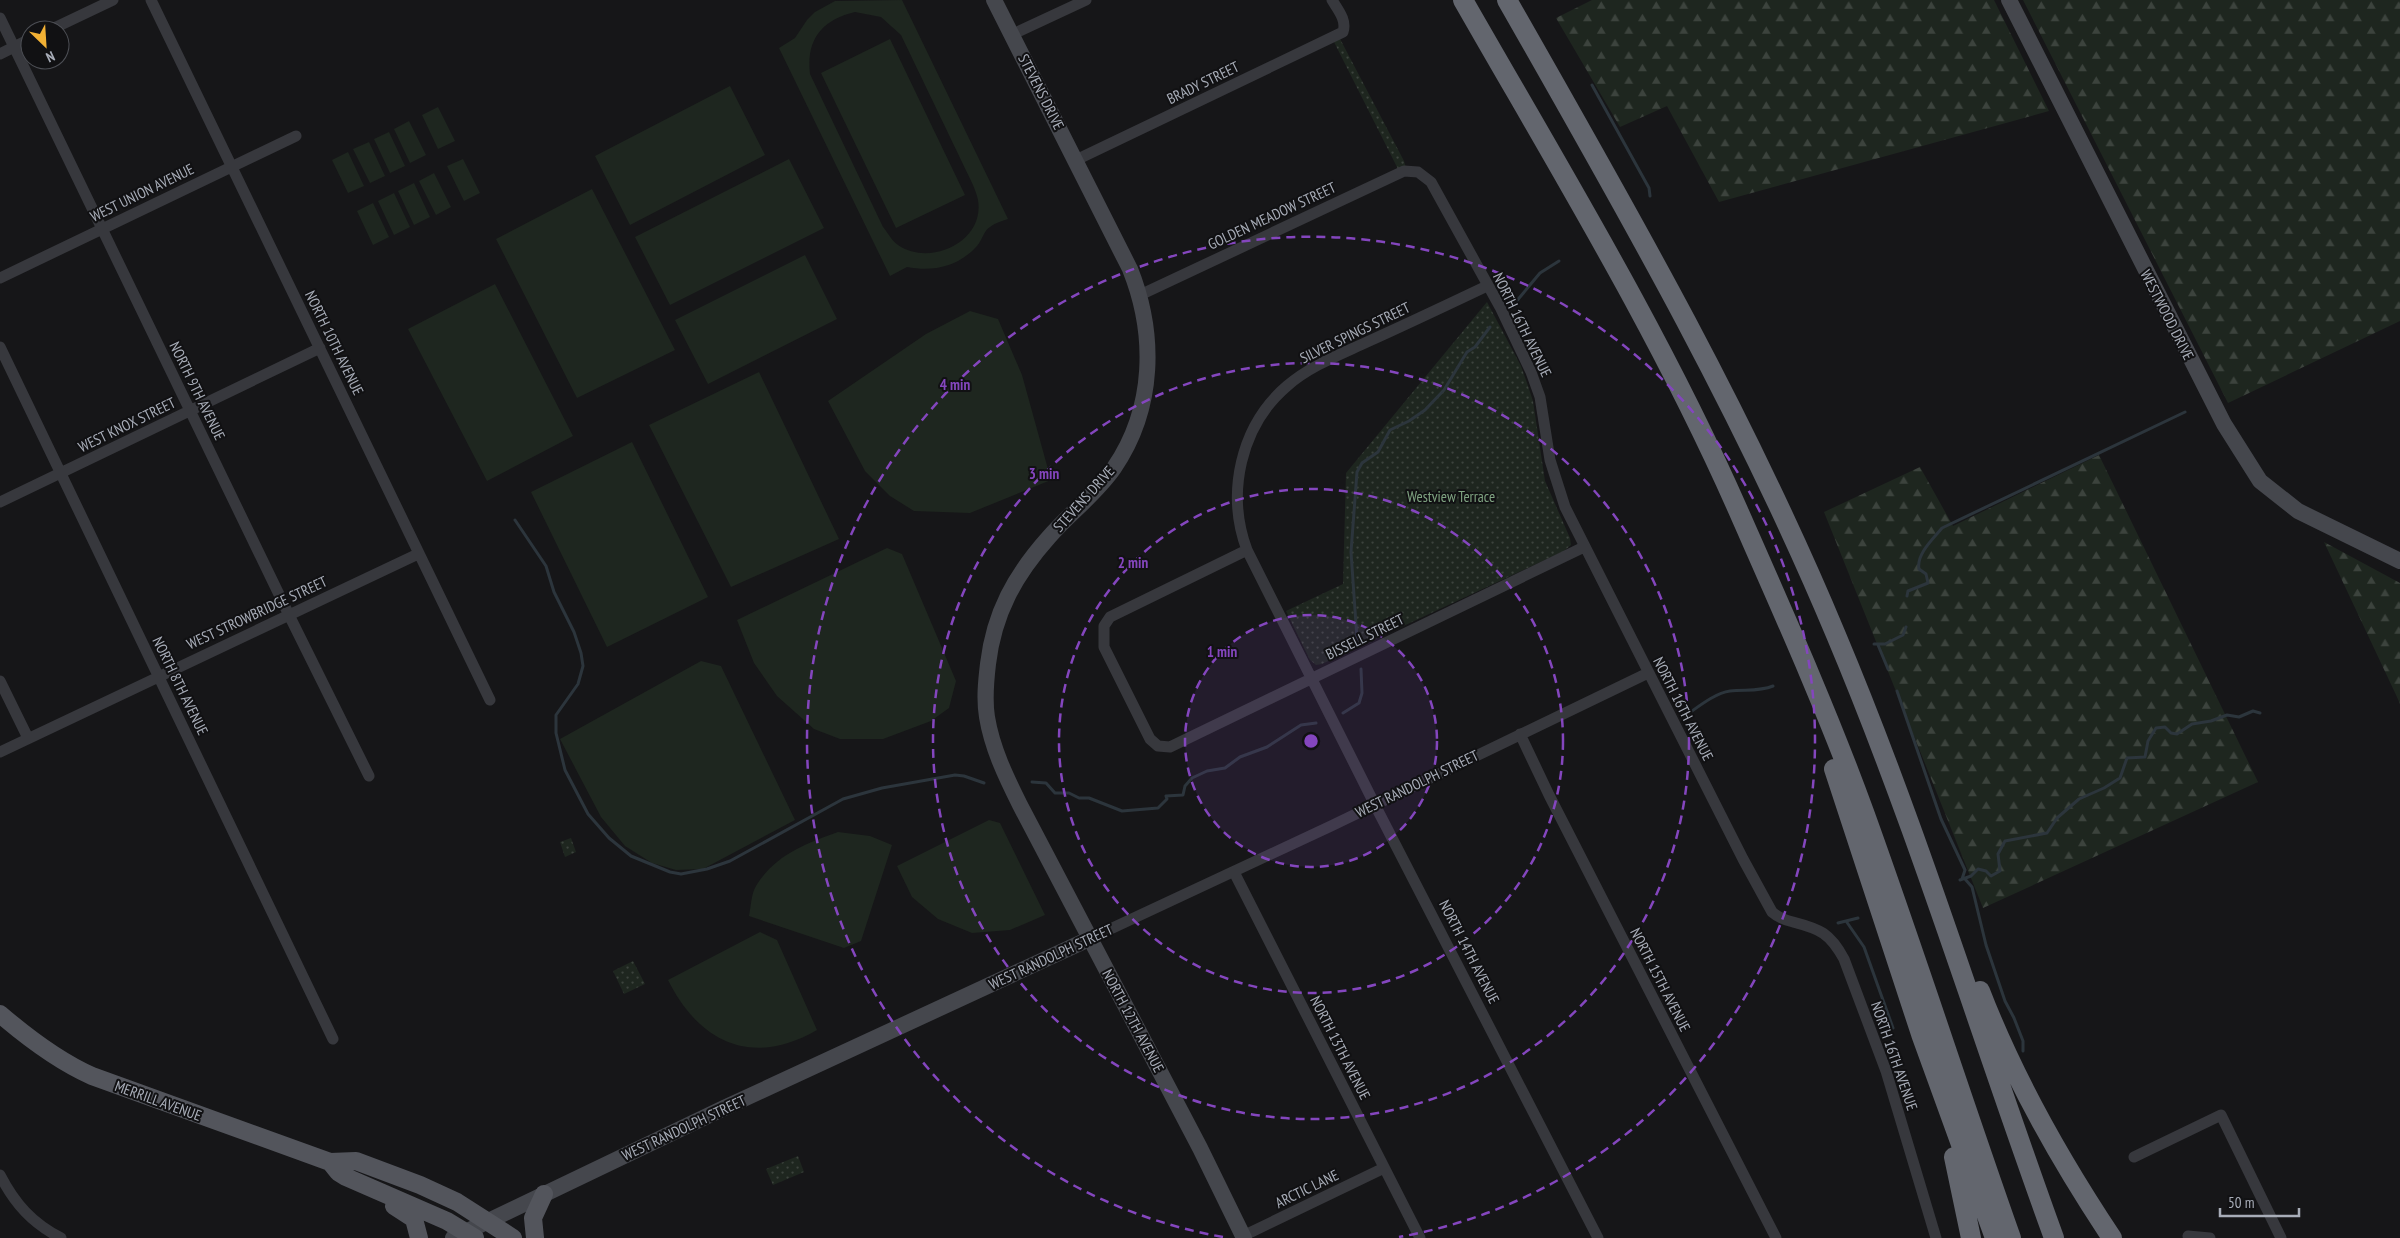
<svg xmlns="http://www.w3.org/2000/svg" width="2400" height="1238" font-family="'PT Sans Narrow',sans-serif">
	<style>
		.forest { fill: url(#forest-firs) }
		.park { fill: url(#park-dots) }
		.pitch { fill: #1e261f; fill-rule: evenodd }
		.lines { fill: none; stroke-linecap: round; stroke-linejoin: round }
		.stream { stroke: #2c353c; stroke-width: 3 }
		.street { stroke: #37383d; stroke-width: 11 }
		.secondary { stroke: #45474d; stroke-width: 16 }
		.primary { stroke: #53555c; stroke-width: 18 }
		.highway { stroke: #63666e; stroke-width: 20 }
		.ring { fill: none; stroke: #8446be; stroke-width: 2.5; stroke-dasharray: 9 6 }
		.labels { text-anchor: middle; stroke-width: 4; stroke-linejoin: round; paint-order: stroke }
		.street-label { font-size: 15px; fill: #a8adb8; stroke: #111113 }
		.park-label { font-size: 15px; fill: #7fa381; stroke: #111113 }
		.centre { fill: #8446be; stroke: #111113; stroke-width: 2.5 }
		.ring-label { font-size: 15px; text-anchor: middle; font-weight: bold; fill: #8446be; stroke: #111113; stroke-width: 4; stroke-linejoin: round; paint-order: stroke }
	</style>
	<defs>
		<pattern id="forest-firs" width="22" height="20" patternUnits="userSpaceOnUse" patternTransform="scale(1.25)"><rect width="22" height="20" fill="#1e261f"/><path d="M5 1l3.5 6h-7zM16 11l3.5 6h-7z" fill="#3c433d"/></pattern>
		<pattern id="park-dots" width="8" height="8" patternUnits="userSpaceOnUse" patternTransform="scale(1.25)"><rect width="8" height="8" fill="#1e261f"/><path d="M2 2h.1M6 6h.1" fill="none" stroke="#3c433d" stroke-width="1.8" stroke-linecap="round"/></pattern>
	</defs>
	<rect width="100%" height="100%" fill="#161618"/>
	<path class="forest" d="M1592 0H1994L2049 111 1719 202 1667 106 1620 127 1556 18Z
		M2023 0H2400V321L2228 403Z
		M2099 455 2258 782 1983 908 1824 512 1920 467 1953 526Z
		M2324 542 2400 583V704L2397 697Z"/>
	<path class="park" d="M1338 35 1404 161 1407 171 1400 173 1332 38Z
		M1487 302 1521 366 1527 383 1533 401 1545 481 1570 538 1571 545 1564 551 1322 664 1316 665 1310 660 1286 611 1343 584 1346 473Z
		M571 838 576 852 565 857 560 842Z
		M633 961 645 984 624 994 613 971Z
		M798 1156 804 1172 773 1185 766 1169Z"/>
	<path class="pitch" d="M902 0 1008 219C1002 221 995 223 990 227 984 230 982 241 977 246 958 267 933 272 907 267L890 276 779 48 795 38 807 20 815 12 835 1ZM855 12 881 17 901 35 973 185C975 190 977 195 978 200 985 242 930 267 898 245 892 241 888 233 883 227L810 74C806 39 822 20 855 12Z
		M890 39 965 195 896 228 821 73Z
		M730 86 765 155 630 225 595 156Z
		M438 107 455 141 438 149 422 115Z
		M409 121 426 155 410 163 394 129Z
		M389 132 405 166 390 173 374 139Z
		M369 142 385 176 370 183 353 149Z
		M348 152 364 186 348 193 332 160Z
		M463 159 480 193 464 201 447 166Z
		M789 159 824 228 670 305 635 237Z
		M434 173 451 207 436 215 419 181Z
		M414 183 430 217 414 225 398 191Z
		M592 189 675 350 577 398 496 239Z
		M394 193 410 227 394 235 378 201Z
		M373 203 389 237 373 245 357 211Z
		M805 255 837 319 708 384 675 320Z
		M495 284 573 436 487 481 408 329Z
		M970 311 998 319 1022 375 1051 480 970 513 914 511 890 496 865 471 828 401 926 334Z
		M759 372 839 539 731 587 649 425Z
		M632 442 708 597 607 647 531 492Z
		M887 548 902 554 956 681 949 708 931 721 883 739H840L814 729 777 696 754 663 737 620Z
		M701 661 721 666 795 820 703 869 676 870 652 863 625 846 601 817 560 739Z
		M989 820 1000 823 1045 915 1010 930 972 933 938 919 912 897 897 866Z
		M838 832 870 836 892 845 861 941 844 948 749 916C751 907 751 894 756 886 775 855 805 844 838 832Z
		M760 932 777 940 817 1030C753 1067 700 1044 668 980Z"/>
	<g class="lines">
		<path class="stream" d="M1592 85 1649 188 1650 196
			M1515 303 1540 273 1559 261
			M515 520 546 566 554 592 574 632 581 653 583 666 578 684 556 715V733L565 770 588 814 609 838 631 856 670 872 681 874 707 869 730 861 843 799 882 788 955 775 964 776 984 783
			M1907 596 1908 591 1928 583 1926 574 1919 569C1916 554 1934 538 1942 528L2185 412
			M1357 639 1351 552 1357 472 1362 463 1378 452 1390 430 1409 421 1425 410 1444 390 1467 352 1475 347 1490 327
			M1874 644H1885L1903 635 1906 627
			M1878 645 1888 669
			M1897 691 1941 819 1965 870 1962 879
			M1343 713 1359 703 1362 693 1361 669
			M1685 716C1698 707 1715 693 1730 691 1744 689 1759 692 1773 686
			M1032 782 1046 783 1055 793H1069L1079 798H1089L1122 811 1158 808 1167 799 1166 796 1183 795 1185 786 1192 778 1207 771 1225 768 1240 757 1267 747 1301 725 1316 723
			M1965 879 1972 887 1986 945 2005 1001 2014 1018 2023 1041V1051
			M1960 880 1971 876 1978 869 1986 871 1991 876 2000 871 1998 854 2005 841 2047 833 2057 818 2079 799 2104 788 2120 778 2127 758 2145 757 2148 741 2156 728 2165 727 2171 733 2177 734 2192 724 2211 721 2227 715 2239 717 2253 711 2260 713
			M1846 921 1864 947 1893 1028
			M1838 923 1858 918"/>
		<path class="street" d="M151 0 490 700
			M0 18 289 615 369 776
			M50 30 113 0
			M1011 35 1086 0
			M0 54 30 39
			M1076 160 1343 32C1347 20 1338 10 1332 0
			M0 278 296 136
			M1487 286C1447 305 1407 324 1367 342 1339 355 1310 366 1287 386 1240 426 1226 494 1247 550L1375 805 1598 1238
			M1140 295 1404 171 1418 172 1431 182 1500 307 1531 372 1540 397 1550 460 1565 507 1743 859 1772 912C1779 918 1784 920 1793 922 1820 929 1830 933 1844 959L1886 1071 1936 1238
			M0 347 333 1039
			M0 502 320 348
			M1247 550 1110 617 1104 626V647L1150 739 1158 746 1170 747 1584 547
			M0 681 28 738
			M1520 734 1549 795 1776 1238
			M0 752 418 554
			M1234 872 1420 1238
			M1089 939 1331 826 1648 673
			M2134 1157 2221 1115 2281 1238
			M0 1175C15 1204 32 1223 61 1238
			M1243 1236 1384 1168
			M2188 1236 2210 1238"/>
		<path class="secondary" d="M994 0 1130 269C1156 334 1155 408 1114 468 1096 494 1070 513 1049 537 1015 575 994 613 988 664 986 681 984 699 987 717 992 748 1006 777 1020 805L1200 1148 1244 1238
			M2009 0 2224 424 2260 481 2298 511 2400 561
			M453 1238 724 1108 1089 939"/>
		<path class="primary" d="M0 1014C28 1038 58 1061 92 1076L330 1162 356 1161 420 1185 457 1202 513 1238
			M330 1162 338 1172 346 1177 447 1221 475 1238
			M394 1206 414 1219 419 1238
			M535 1238 533 1218 544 1194"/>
		<path class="highway" d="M1463 0C1559 168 1660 333 1738 510 1782 610 1827 710 1864 812 1915 953 1961 1097 2011 1238
			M1507 0C1625 207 1744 414 1836 635 1919 832 1981 1038 2054 1238
			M1834 769 1921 1034 1995 1238
			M1980 991C2014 1079 2060 1160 2112 1238
			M1954 1157 1971 1238"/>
	</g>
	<circle cx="1311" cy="741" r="126" fill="#8446be" fill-opacity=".12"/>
	<g class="ring">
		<circle cx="1311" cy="741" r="126"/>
		<circle cx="1311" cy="741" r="252"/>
		<circle cx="1311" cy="741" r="378"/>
		<path d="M1223 1237A504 504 0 1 1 1399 1237"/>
	</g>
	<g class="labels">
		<g class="street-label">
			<text transform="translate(1203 83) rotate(-26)" y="5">BRADY STREET</text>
			<text transform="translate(1041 92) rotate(63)" y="5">STEVENS DRIVE</text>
			<text transform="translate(142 193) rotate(-26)" y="5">WEST UNION AVENUE</text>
			<text transform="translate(1272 216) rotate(-25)" y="5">GOLDEN MEADOW STREET</text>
			<text transform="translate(2167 315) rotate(63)" y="5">WESTWOOD DRIVE</text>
			<text transform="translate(1522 325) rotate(64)" y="5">NORTH 16TH AVENUE</text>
			<text transform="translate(1355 333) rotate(-26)" y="5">SILVER SPINGS STREET</text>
			<text transform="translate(334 343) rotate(64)" y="5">NORTH 10TH AVENUE</text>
			<text transform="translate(197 391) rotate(64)" y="5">NORTH 9TH AVENUE</text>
			<text transform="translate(127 425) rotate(-26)" y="5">WEST KNOX STREET</text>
			<text transform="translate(1084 499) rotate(-48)" y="5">STEVENS DRIVE</text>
			<text transform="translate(257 613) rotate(-25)" y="5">WEST STROWBRIDGE STREET</text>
			<text transform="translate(1365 637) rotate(-26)" y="5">BISSELL STREET</text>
			<text transform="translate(180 686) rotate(64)" y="5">NORTH 8TH AVENUE</text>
			<text transform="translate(1683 709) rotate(63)" y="5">NORTH 16TH AVENUE</text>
			<text transform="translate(1417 784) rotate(-26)" y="5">WEST RANDOLPH STREET</text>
			<text transform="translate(1469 952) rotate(63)" y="5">NORTH 14TH AVENUE</text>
			<text transform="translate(1051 957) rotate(-25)" y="5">WEST RANDOLPH STREET</text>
			<text transform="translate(1660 980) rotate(63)" y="5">NORTH 15TH AVENUE</text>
			<text transform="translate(1133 1021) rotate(62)" y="5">NORTH 12TH AVENUE</text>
			<text transform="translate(1340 1048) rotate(63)" y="5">NORTH 13TH AVENUE</text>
			<text transform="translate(1894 1056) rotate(71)" y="5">NORTH 16TH AVENUE</text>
			<text transform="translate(158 1101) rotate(20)" y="5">MERRILL AVENUE</text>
			<text transform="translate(684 1128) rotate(-25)" y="5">WEST RANDOLPH STREET</text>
			<text transform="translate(1307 1189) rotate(-26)" y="5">ARCTIC LANE</text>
		</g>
		<g class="park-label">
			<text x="1451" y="502">Westview Terrace</text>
		</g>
	</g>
	<circle cx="1311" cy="741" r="8" class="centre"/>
	<g class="ring-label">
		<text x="955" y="390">4 min</text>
		<text x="1044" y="479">3 min</text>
		<text x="1133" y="568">2 min</text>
		<text x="1222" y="657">1 min</text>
	</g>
	<g transform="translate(45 45) rotate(155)"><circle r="24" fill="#111113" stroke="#4d4f55"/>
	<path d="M0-4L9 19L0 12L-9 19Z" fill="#f2b134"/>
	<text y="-8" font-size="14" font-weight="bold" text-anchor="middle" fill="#a8adb8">N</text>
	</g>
	<path d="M2220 1208v8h79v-8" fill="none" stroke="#a8adb8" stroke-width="2.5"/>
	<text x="2228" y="1208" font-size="15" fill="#a8adb8" stroke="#111113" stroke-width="4" paint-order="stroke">50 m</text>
</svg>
